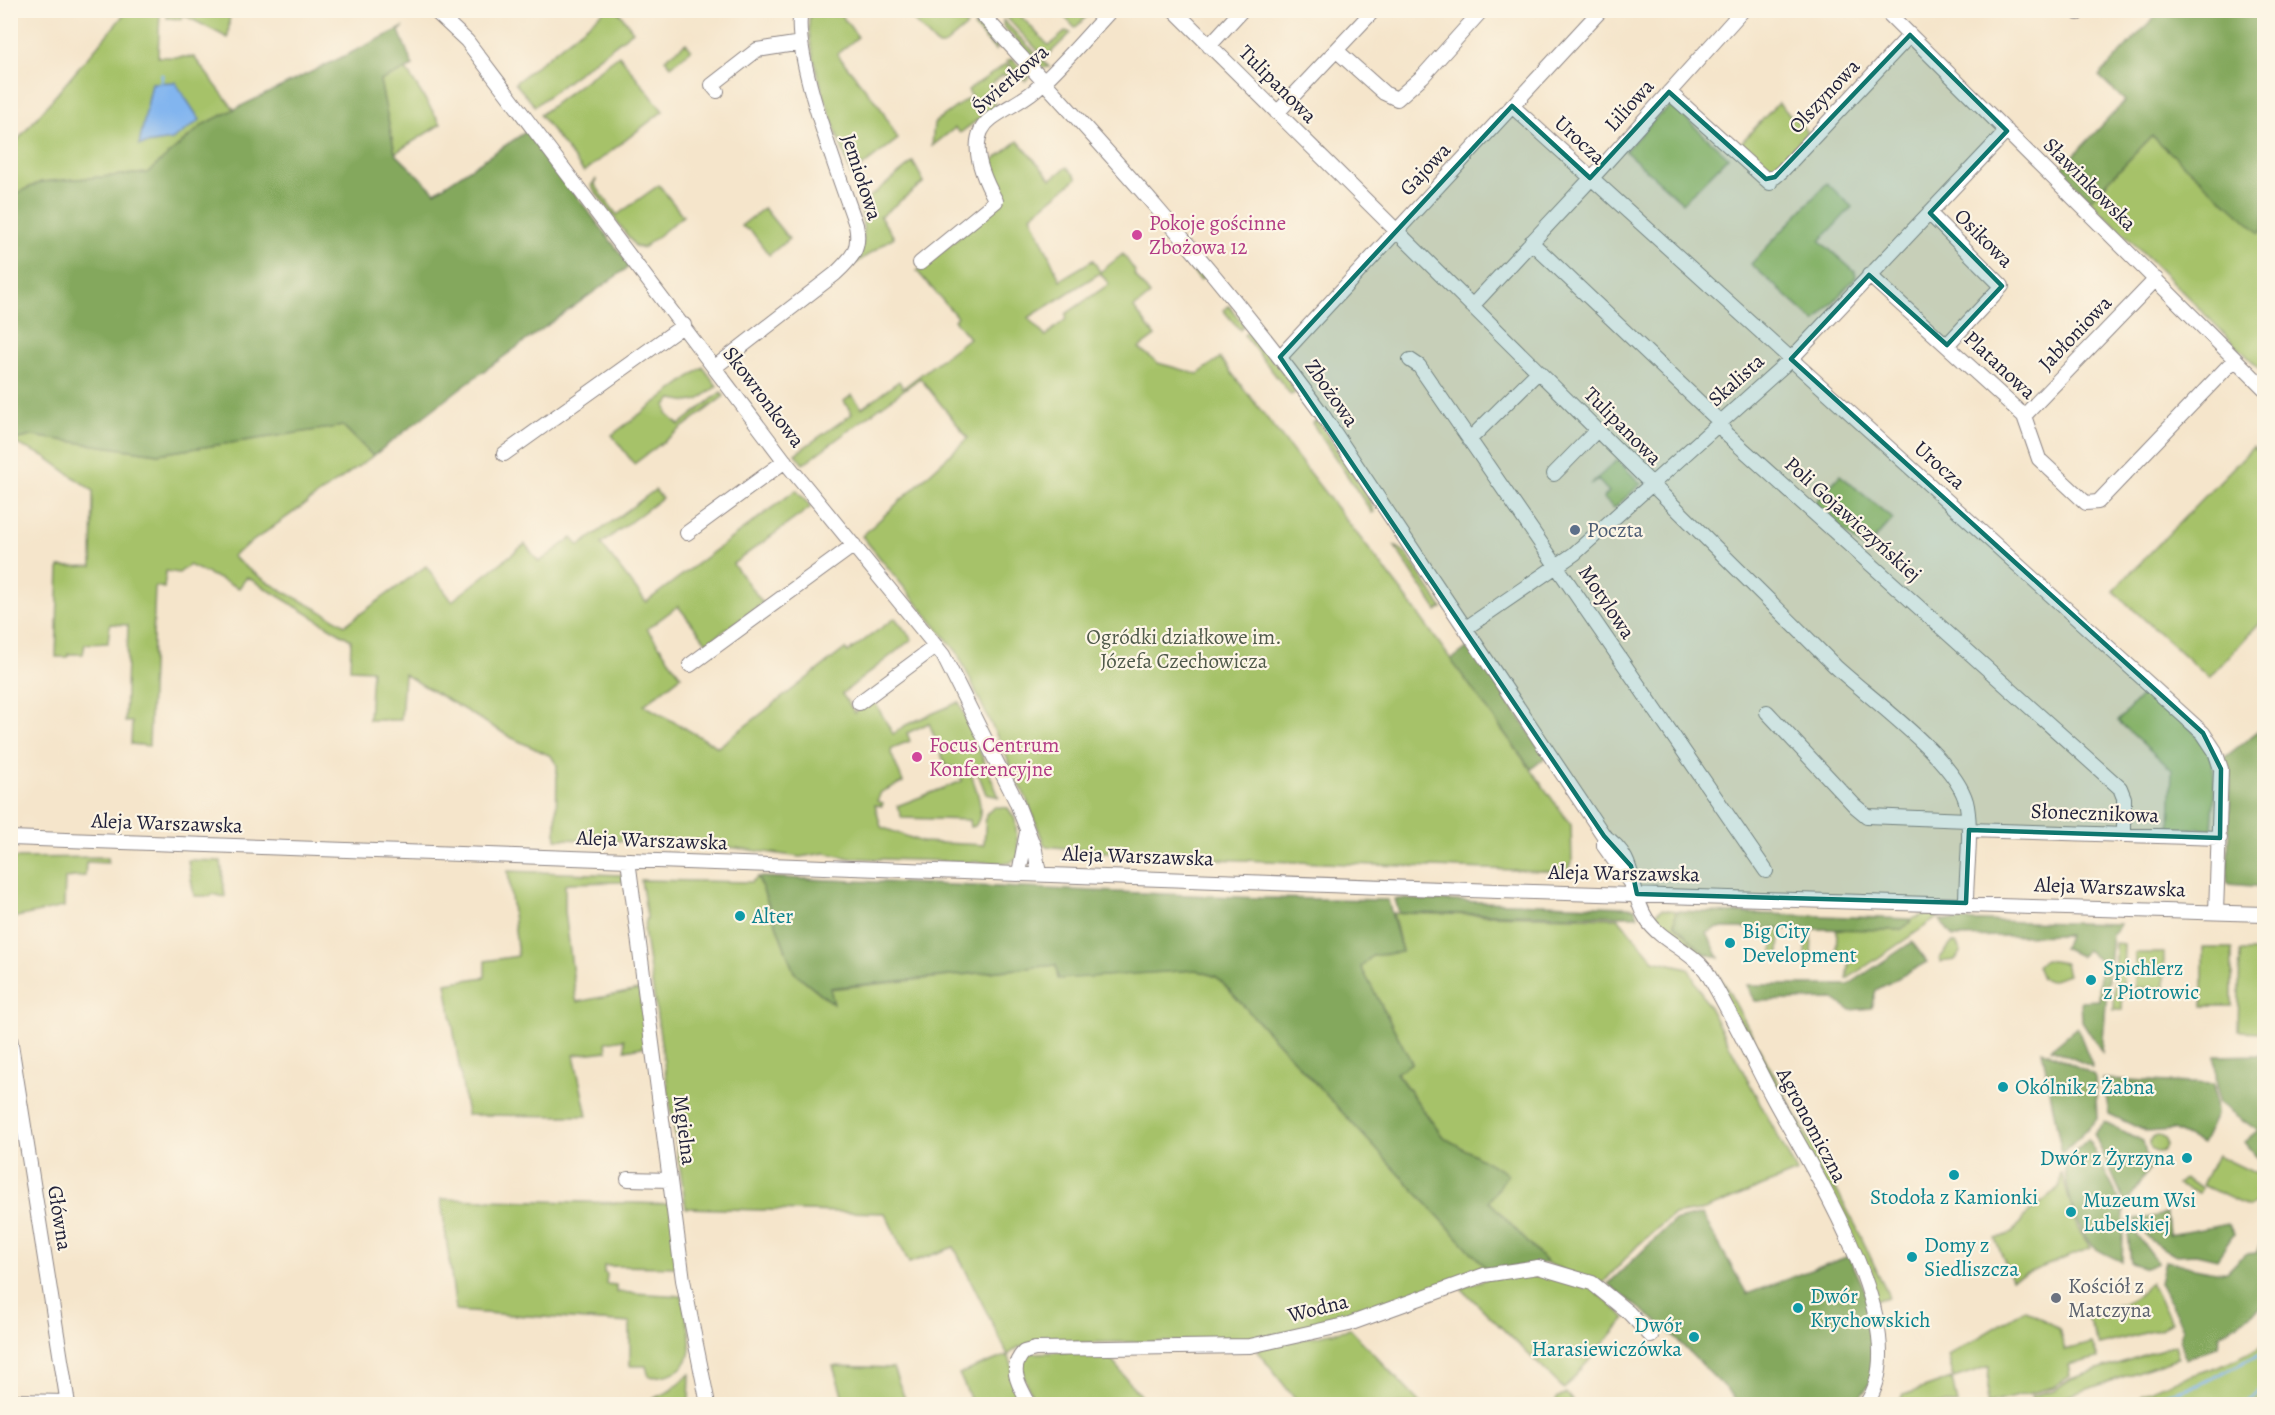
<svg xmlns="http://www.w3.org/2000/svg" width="2275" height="1415" font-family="Alegreya,serif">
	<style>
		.green { fill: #a6c269; stroke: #647252; stroke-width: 1.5; fill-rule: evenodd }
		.forest { fill: #84a85d; stroke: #53654c; stroke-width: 1.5 }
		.water { fill: #82b5ef; stroke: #526c95; stroke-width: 1.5 }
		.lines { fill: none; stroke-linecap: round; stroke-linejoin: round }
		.stream { stroke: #82b5ef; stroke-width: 3 }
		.minor-casing { stroke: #8c8483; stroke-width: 16 }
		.minor { stroke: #fff; stroke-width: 14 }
		.marked { fill: #0f766e; fill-opacity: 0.2; stroke: #0f766e; stroke-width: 4.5; stroke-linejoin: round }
		.hotel-dot { fill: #d1479c; stroke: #fcf5e5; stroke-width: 2 }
		.service-dot { fill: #5c6f8a; stroke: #fcf5e5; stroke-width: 2 }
		.culture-dot { fill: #0f9aa8; stroke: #fcf5e5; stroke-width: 2 }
		.worship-dot { fill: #6b7280; stroke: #fcf5e5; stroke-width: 2 }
		.labels { text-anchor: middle; stroke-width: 4.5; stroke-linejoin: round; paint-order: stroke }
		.street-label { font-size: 21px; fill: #22223b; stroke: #fcf5e5 }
		.hotel-label { font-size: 21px; fill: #b23c85; stroke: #fcf5e5; text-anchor: start }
		.service-label { font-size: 21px; fill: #4e5e75; stroke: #fcf5e5; text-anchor: start }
		.park-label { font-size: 21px; fill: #505a4b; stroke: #fcf5e5 }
		.culture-label { font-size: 21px; fill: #0d838f; stroke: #fcf5e5; text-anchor: start }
		.worship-label { font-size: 21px; fill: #5b616d; stroke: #fcf5e5; text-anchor: start }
	</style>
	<rect width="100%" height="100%" fill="#fcf5e5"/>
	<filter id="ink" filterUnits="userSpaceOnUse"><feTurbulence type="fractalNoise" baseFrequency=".0167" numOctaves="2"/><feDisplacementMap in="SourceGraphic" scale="12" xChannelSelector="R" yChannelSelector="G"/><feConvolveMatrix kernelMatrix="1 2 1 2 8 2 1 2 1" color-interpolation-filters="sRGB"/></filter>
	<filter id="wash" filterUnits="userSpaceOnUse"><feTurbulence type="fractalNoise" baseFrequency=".008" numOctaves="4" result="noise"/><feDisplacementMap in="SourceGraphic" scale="24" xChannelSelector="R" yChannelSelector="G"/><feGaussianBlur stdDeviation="1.35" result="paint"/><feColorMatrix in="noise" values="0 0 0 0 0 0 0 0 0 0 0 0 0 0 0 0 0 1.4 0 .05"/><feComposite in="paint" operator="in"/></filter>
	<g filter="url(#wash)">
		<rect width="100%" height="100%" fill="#f5e5cb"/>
		<path class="green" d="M606 10 618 11 633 31 535 106 515 83Z
			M127 11H160L158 57H194L234 109 147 173 41 182 11 197V148Z
			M167 11H230L228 38 180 13 182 19 167 18Z
			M811 11H838L858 37 837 54 880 107 898 139 851 175C841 142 799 40 811 11Z
			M910 11H952L967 26 943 46H938L911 18Z
			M1016 11 1049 46 1066 31 1071 33 1045 58 1006 17Z
			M1059 11H1092L1075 28Z
			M1003 20 1049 67 1043 68 1003 26Z
			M978 24 998 42 996 51 974 27Z
			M686 43 691 50 671 66 665 59Z
			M619 55 663 111 584 172 540 115Z
			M1012 59 1029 77 1025 81 1007 61Z
			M1006 64 1014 72 1007 78 1004 74 990 85 987 93 996 106 960 133 955 128 932 146 934 123 971 96 968 90Z
			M405 68 441 124 395 153 380 81Z
			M1778 103 1808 132 1772 171H1766L1738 146Z
			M1672 106 1728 157 1683 203 1625 151 1657 117Z
			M2152 136 2260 232 2264 228V373L2090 200Z
			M1018 141 1051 179 1067 167 1077 178 1031 216 1060 280 1093 260 1100 272 1123 254 1135 271 1134 274 1150 295 1134 308 1155 336 1139 348 1158 363 1198 374 1220 358 1400 589 1571 825 1572 862 1568 872 1155 857 1045 846 1027 800 957 652 862 536 968 438 920 378 803 464 795 454 852 414 844 401 852 395 862 408 899 381 903 388 969 338 954 320 957 317 917 271 1002 202 986 166ZM1100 273 1109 284 1066 314V319L1045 336 1028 318Z
			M913 162 924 182 880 217 894 237 855 264C867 244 864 227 860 205Z
			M596 179 595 185 617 215 659 185 683 216 643 248 635 246 591 186Z
			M1827 183 1852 207 1820 241 1855 272 1856 277 1815 322 1751 264Z
			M764 208 789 239 769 255 752 232 741 226Z
			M1171 238 1204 277 1200 280 1168 241Z
			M1229 306 1244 325 1240 330 1223 310Z
			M1248 332 1287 377 1295 393 1291 395 1244 335Z
			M703 367 717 386 698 400 689 402 672 399 666 405 667 414 679 425 721 392 724 396 634 464 612 435Z
			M1317 420 1368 497 1374 512 1372 513 1312 423Z
			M343 426 373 456 232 556C266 586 306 601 345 625L426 566 452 601 525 544 539 562 572 538 579 546 655 490 662 498 601 544 646 602 796 490 811 507 733 564 763 603 707 643 678 606 647 629 681 676 644 705 718 747 845 649 848 652 895 618 912 639 842 694 855 713 873 699 893 734 906 725 959 702 999 797 986 794 979 776 973 770 946 766 929 723 907 733 910 741 892 748 891 753 903 782 881 792 877 801 883 803 882 806 875 805 881 827 922 842 984 845 986 814 995 807 1008 808 1015 819 1019 856 1010 863 850 858 825 853 800 857 700 843 556 839 557 765 551 756 512 738 404 674 401 720H369L372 670 350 669 351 640 247 577 239 588 189 565 179 573 166 571 164 588 155 586 149 746 131 744 132 722H125L128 625 110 624 108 643 85 644 83 654H68V657H56L59 567 92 566 93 491 44 456 10 441 32 436 158 454Z
			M2253 447 2264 458V618L2209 678 2113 591Z
			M1617 460 1641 484 1614 508 1603 498 1609 492 1598 480 1590 485Z
			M1840 475 1893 519 1865 550 1814 504Z
			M1394 545 1407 555 1442 608 1437 611Z
			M2146 691C2168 711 2209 735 2213 768 2216 788 2213 809 2212 829L2170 828 2172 770 2118 721Z
			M968 775 972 777C977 791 986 813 975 826L970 827 969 820 902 818 897 806 962 781 960 776Z
			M108 857V863L86 862 85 876 65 878 64 907 12 918 11 929V858Z
			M188 860 221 861 225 897 212 894 211 896H194Z
			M508 871 622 875 624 882 569 883 565 885V911L576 999 577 1002 639 990 648 1046 625 1050 624 1039 606 1042 607 1051 574 1055 587 1116 467 1115 446 983 485 977V961L518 956Z
			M758 877 794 972 833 1004 829 989 1056 965 1058 978 1196 970 1217 977 1488 1270 1347 1319 1245 1341 1034 1343 1019 1347 1008 1355 1028 1404H973L959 1374 1008 1355 954 1247 909 1263 885 1213 686 1208 644 930 647 917 641 880 751 882Z
			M1662 909 1676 911 1674 924 1694 940 1707 959 1704 961 1655 917 1657 912Z
			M1393 913 1618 918 1654 960 1688 968 1797 1172 1705 1210 1673 1215 1637 1246 1600 1286 1547 1263 1489 1201 1507 1174 1443 1137 1396 1072 1412 1063 1361 967 1372 956 1402 951Z
			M1923 915 1940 916 1847 979 1850 959 1836 960 1837 929 1900 930 1910 923 1911 919Z
			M1774 928H1780L1779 958H1773Z
			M1806 928 1812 929 1811 959H1805Z
			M1952 943H1956L1961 952 1955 960 1940 962V958Z
			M2115 943 2124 944 2122 1010H2114Z
			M2203 948H2232V1006H2203Z
			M2240 951H2264V1032L2238 1031Z
			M2135 953H2164V988H2135Z
			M2045 960 2065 963 2068 975 2050 981 2042 978 2037 966Z
			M1708 963 1724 983 1857 1228 1889 1297 1873 1301 1863 1271 1702 965Z
			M2150 1144a8 8 0 1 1 16 0a8 8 0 1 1-16 0Z
			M2217 1155 2261 1176 2264 1183V1197L2249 1207 2202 1185Z
			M2061 1172 2078 1229 2091 1248 2012 1279 1995 1239 2013 1233 2024 1217 2059 1188Z
			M2184 1179 2202 1188 2199 1193 2177 1185Z
			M441 1199 670 1204 679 1267 604 1266V1273L607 1274 606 1284 616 1285V1292L682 1296C690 1335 706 1376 649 1377L646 1366H630V1323L456 1311Z
			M1539 1271 1591 1287 1626 1318 1564 1389 1461 1288 1486 1279Z
			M2151 1282 2171 1322 2160 1329 2099 1345 2085 1312C2111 1307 2135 1305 2151 1282Z
			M2025 1309 2059 1329 2065 1350 2092 1343 2098 1358 2068 1365 2070 1376 2054 1387 1987 1404 1989 1366 1954 1378 1948 1356Z
			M1350 1329 1421 1404H1299L1258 1352 1260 1348Z
			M2264 1343V1394L2255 1404H2138L2141 1395C2180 1374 2229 1369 2264 1343Z
			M2175 1345 2178 1358 2050 1402 2037 1404 2030 1396 2054 1390 2071 1379Z
			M1104 1351 1147 1404H1035L1021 1369 1028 1353Z
			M833 1366 893 1368 907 1404H845Z
			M690 1374 689 1404 654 1402 653 1399 671 1390Z
			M1952 1378 1957 1404H1896L1904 1395Z
			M1566 1393 1575 1404H1554L1558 1397Z"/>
		<path class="forest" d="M2160 11H2264V228L2260 233 2152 136 2090 200 2060 170 2125 101 2099 76Z
			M404 27 399 31 413 66 380 81 395 153 435 192 527 131 630 266 463 386 373 456 343 426 158 454 32 436 11 441 10 196 41 182 147 173 204 124Z
			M1471 645 1546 757 1531 769 1451 660Z
			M2262 728 2264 729V887L2227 884 2231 771 2224 758Z
			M758 877 1259 898 1388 900 1402 952 1372 956 1361 967 1412 1063 1396 1073 1443 1137 1508 1174 1489 1201 1547 1263 1488 1270 1217 977 1196 970 1058 979 1056 965 830 988 834 1004 794 972Z
			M1395 899 1627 907 1635 908 1638 916 1399 913Z
			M1676 911 1911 919 1910 923 1900 930 1716 928 1707 933 1719 958 1704 953 1674 924Z
			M1940 920 2120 924 2115 933H2112L2102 1052 2082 1021 2081 1001 2099 1000 2100 961 2087 950 2080 956 2063 948 2068 935 1953 937Z
			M1912 942 1927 962 1876 990 1871 1008 1850 1010 1834 999 1755 1001 1747 985H1848Z
			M2077 1027 2093 1067 2051 1049Z
			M2042 1050 2095 1075 2097 1119 2062 1154Z
			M2264 1055V1165L2245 1142 2258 1131 2218 1102 2215 1056Z
			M2103 1079 2214 1084 2216 1115 2202 1144 2173 1130 2147 1132 2109 1114Z
			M2105 1122 2143 1141 2146 1155 2153 1162 2126 1205 2094 1134Z
			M2088 1139 2124 1209 2122 1262C2114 1257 2100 1253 2093 1246 2076 1231 2064 1183 2065 1161Z
			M1702 1214 1747 1294 1849 1256 1869 1299 1874 1358 1873 1378 1856 1404H1741L1663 1326 1608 1284 1674 1221Z
			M2167 1214 2169 1235 2228 1224 2234 1234 2217 1259 2196 1254 2174 1255 2151 1241 2135 1220Z
			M2127 1222 2158 1263 2146 1268 2131 1263Z
			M2264 1236V1305L2220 1335 2218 1346 2185 1359 2180 1338 2183 1329 2160 1283 2165 1261C2184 1264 2210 1274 2227 1272L2245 1254 2256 1253Z"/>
		<path class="water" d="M175 82 200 120 172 140 139 145 152 83Z"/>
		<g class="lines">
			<path class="stream" d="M161 82 162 75
				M2144 1404 2152 1398 2198 1385 2264 1352
				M2246 1404 2264 1386"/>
		</g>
	</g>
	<g filter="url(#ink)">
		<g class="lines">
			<g class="minor-casing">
				<path id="minor" d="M434 10 467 41 787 464 943 655 1016 801 1035 850 1039 874
					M978 10C1098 140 1218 271 1322 414L1604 836C1639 858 1628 891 1647 920 1661 941 1690 950 1706 971 1730 1011 1750 1054 1772 1096 1808 1164 1919 1330 1866 1404
					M1174 10 1835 666C1868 697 1960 762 1967 806 1972 837 1966 871 1966 903
					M1885 10 2264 388
					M2078 13 2081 10
					M1209 46 1242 10
					M1337 51 1384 93 1397 99 1423 76 1482 10
					M717 91 712 85 757 50 801 43
					M1669 92 1770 183
					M1512 106 2203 733 2215 751 2221 769 2216 912
					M1277 113 1374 10
					M1766 179 1775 177 1782 171 1910 35
					M1929 213 2002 286 1947 345
					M1531 242 1717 419 1726 434 2120 788 2124 798V834
					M920 263 996 201C983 178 964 138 992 118 1006 108 1022 101 1035 90 1062 66 1086 37 1111 10
					M1869 275 2024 416 2039 459 2086 503 2098 502 2235 359
					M1472 306 1601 168 1743 10
					M1280 357 1601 10
					M1410 360 1419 366 1766 871
					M715 367 835 274C852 258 861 249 856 225 840 178 791 54 801 10
					M2024 416 2156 279
					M1469 440 1538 372
					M504 454 684 325
					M1554 474 1597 430
					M687 533 785 461
					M1466 628 1574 554 1791 359 2007 131
					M690 665 854 545
					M859 703 936 646
					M1767 712 1855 806 1867 816 1968 820
					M1969 830 2220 838
					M1604 836V846L1633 887
					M10 838 1498 891 2264 914
					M628 860 683 1280 708 1404
					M1019 873 1027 832
					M10 1038 68 1404
					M628 1179 670 1180
					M10 1401 68 1402
					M1029 1404C1020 1386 1007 1369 1024 1352L1035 1349 1250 1346 1349 1324 1484 1275 1538 1267 1592 1283 1629 1313 1651 1336"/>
			</g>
			<use href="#minor" class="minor"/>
		</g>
	</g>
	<path class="marked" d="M1910 35 2007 131 1930 213 2002 286 1947 345 1869 275 1791 359 2203 733 2221 769 2220 838 1969 830 1966 903 1637 894 1631 866 1604 836 1280 357 1512 106 1590 178 1669 92 1766 179 1775 177Z"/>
	<g class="hotel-dot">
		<circle cx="1137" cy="235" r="6"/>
		<circle cx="917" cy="757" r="6"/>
	</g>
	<circle class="service-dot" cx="1575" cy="530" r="6"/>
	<g class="culture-dot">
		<circle cx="740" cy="916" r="6"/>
		<circle cx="1730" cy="943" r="6"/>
		<circle cx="2091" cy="980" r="6"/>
		<circle cx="2003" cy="1087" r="6"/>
		<circle cx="2187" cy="1158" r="6"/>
		<circle cx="1954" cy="1175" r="6"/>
		<circle cx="2071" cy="1212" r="6"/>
		<circle cx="1912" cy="1257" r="6"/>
		<circle cx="1798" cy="1308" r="6"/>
		<circle cx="1694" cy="1337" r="6"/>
	</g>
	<circle class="worship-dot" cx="2056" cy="1298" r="6"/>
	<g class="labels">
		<g class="street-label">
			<text transform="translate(1010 79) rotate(-41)" y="7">Świerkowa</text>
			<text transform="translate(1278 84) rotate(45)" y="7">Tulipanowa</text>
			<text transform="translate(1824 96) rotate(-47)" y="7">Olszynowa</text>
			<text transform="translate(1629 105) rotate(-48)" y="7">Liliowa</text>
			<text transform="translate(1580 140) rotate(43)" y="7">Urocza</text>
			<text transform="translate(1425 169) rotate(-47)" y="7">Gajowa</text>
			<text transform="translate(862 177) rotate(72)" y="7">Jemiołowa</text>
			<text transform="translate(2090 184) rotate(45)" y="7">Sławinkowska</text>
			<text transform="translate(1984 238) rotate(45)" y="7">Osikowa</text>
			<text transform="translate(2075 333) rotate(-46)" y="7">Jabłoniowa</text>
			<text transform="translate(2000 365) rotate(43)" y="7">Platanowa</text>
			<text transform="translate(1736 380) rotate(-42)" y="7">Skalista</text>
			<text transform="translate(1332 393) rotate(55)" y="7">Zbożowa</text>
			<text transform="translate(764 397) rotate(53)" y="7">Skowronkowa</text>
			<text transform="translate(1623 426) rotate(45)" y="7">Tulipanowa</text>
			<text transform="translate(1940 465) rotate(42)" y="7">Urocza</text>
			<text transform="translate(1853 519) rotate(42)" y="7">Poli Gojawiczyńskiej</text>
			<text transform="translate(1607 602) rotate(56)" y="7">Motylowa</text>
			<text transform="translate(2095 813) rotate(2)" y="7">Słonecznikowa</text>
			<text transform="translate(167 823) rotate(2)" y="7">Aleja Warszawska</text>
			<text transform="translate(652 840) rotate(2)" y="7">Aleja Warszawska</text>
			<text transform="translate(1138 856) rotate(2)" y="7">Aleja Warszawska</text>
			<text transform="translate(1624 873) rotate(1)" y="7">Aleja Warszawska</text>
			<text transform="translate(2110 887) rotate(2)" y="7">Aleja Warszawska</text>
			<text transform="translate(1812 1125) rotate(62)" y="7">Agronomiczna</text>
			<text transform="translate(685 1130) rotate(83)" y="7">Mgielna</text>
			<text transform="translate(60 1218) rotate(81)" y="7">Główna</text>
			<text transform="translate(1318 1308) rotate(-14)" y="7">Wodna</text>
		</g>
		<g class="hotel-label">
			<text x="1149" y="230">Pokoje gościnne<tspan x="1149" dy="24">Zbożowa 12</tspan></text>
			<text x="929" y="752">Focus Centrum<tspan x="929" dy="24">Konferencyjne</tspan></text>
		</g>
		<g class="service-label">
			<text x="1587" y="537">Poczta</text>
		</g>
		<g class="park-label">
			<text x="1184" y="644">Ogródki działkowe im.<tspan x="1184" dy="24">Józefa Czechowicza</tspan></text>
		</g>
		<g class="culture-label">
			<text x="752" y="923">Alter</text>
			<text x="1742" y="938">Big City<tspan x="1742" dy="24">Development</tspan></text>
			<text x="2103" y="975">Spichlerz<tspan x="2103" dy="24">z Piotrowic</tspan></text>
			<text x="2015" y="1094">Okólnik z Żabna</text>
			<text x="2175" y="1165" text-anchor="end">Dwór z Żyrzyna</text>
			<text x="1954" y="1204" text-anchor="middle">Stodoła z Kamionki</text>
			<text x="2083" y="1207">Muzeum Wsi<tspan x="2083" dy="24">Lubelskiej</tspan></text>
			<text x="1924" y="1252">Domy z<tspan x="1924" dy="24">Siedliszcza</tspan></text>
			<text x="1810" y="1303">Dwór<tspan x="1810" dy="24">Krychowskich</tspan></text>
			<text x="1682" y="1332" text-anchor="end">Dwór<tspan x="1682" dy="24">Harasiewiczówka</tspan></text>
		</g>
		<g class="worship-label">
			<text x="2068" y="1293">Kościół z<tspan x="2068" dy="24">Matczyna</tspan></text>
		</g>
	</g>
	<rect width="2275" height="1415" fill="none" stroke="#fcf5e5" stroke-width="36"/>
</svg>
